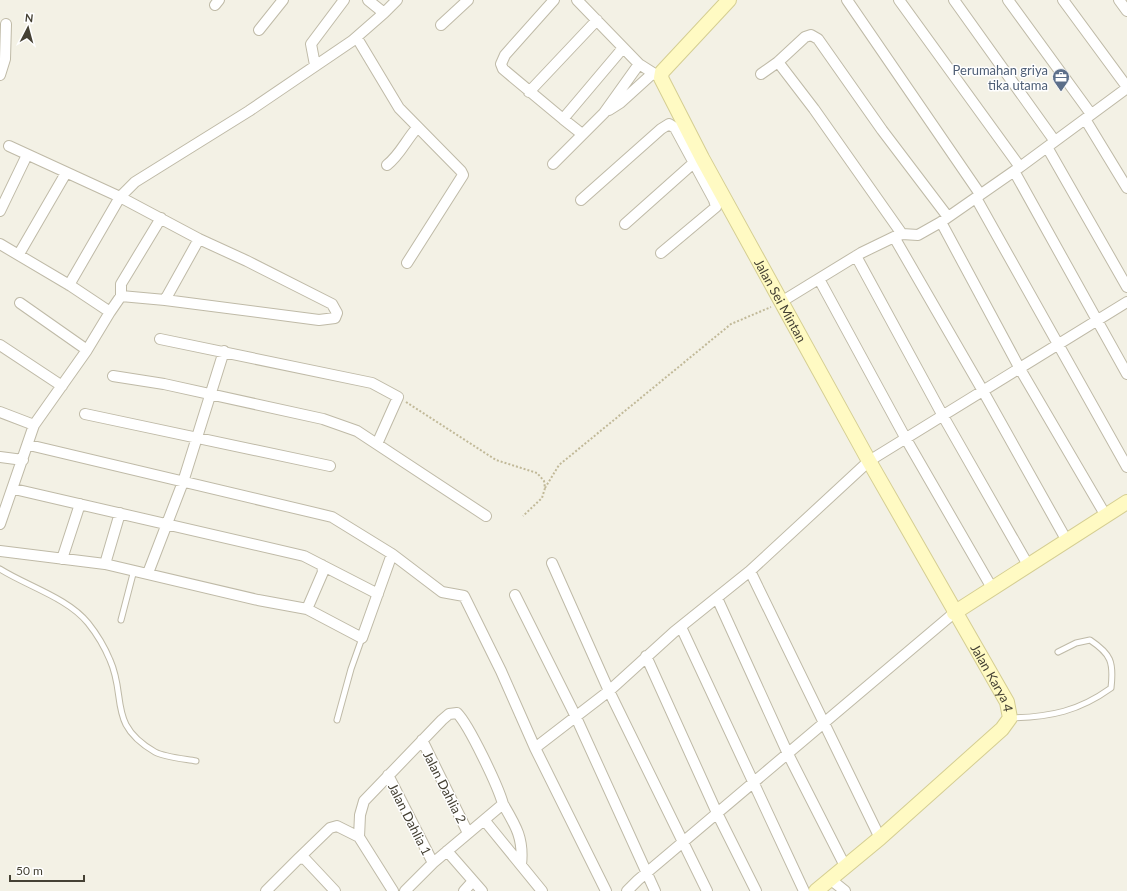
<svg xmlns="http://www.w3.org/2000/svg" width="1127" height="891" font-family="Lato,sans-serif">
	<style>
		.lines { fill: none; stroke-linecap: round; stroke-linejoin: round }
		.lane-casing { stroke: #bfbaa7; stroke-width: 7 }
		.street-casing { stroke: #bfbaa7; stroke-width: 12 }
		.secondary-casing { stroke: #d5ce92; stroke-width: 16 }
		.path { stroke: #c1b998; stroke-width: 2; stroke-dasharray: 2 2; stroke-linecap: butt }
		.lane { stroke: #fff; stroke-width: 5 }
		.street { stroke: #fff; stroke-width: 10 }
		.secondary { stroke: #fffac3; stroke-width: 14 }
		.labels { text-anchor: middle; stroke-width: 3; stroke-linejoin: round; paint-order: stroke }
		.service-label { font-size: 13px; fill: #4e5e75; stroke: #fff; text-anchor: end }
		.street-label { font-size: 13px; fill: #454134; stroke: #fff }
	</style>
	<rect width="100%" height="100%" fill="#f3f1e5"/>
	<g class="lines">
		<g class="lane-casing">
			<path id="lane" d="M0 569C27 586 68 598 88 623 96 633 105 648 110 660 127 698 107 724 155 752 164 757 185 759 196 761
				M121 620 134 570
				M1011 718C1051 717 1079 711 1111 688 1114 662 1111 654 1090 640L1076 643 1058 652
				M337 720 351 669 362 638"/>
		</g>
		<g class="street-casing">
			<path id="street" d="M554 0 505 55 501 64 503 69 563 119 623 48
				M577 0 639 64 661 78
				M847 0 980 194
				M899 0 1020 167
				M954 0 1054 140
				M1008 0 1091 114
				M1063 0 1127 87
				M1119 0 1127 11
				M215 5 219 0
				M384 13 397 0
				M441 25 468 0
				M259 30 283 0
				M357 38 399 108 461 171 463 175 407 263
				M315 65 311 44 344 0
				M761 74 778 62
				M0 75 5 59 6 24
				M529 92 597 20
				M609 110 620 103 652 74
				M563 119 582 134
				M1085 119 1127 188
				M9 146 120 197 199 239 247 261 332 304 337 313 335 318 319 320 165 300 121 296
				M1047 147 1127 287
				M553 164 604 113 639 64
				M387 165C400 155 406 140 417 128
				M1014 171 1127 374
				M976 198 1127 467
				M581 200 661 129 669 124 675 128 714 200 716 207 661 253
				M0 211 27 155
				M941 222 1020 369 1106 516
				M625 224 698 159
				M902 234 814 109 778 62 805 37 811 35 818 39 882 130 948 217
				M894 237 983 391 1067 541
				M0 244 71 286 110 312 87 350 34 425 0 524
				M19 254 66 173
				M856 256 943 416 1028 565
				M819 279 906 439 992 588
				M69 285 120 197 135 182 249 111 352 41 384 13 368 0
				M165 300 199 239
				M781 302 861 253 894 237 902 234 918 235 941 222 1020 167 1127 88
				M20 303 87 350
				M110 312 121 296V284L161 218
				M160 339 372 383 398 397 377 444
				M0 345 62 386
				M113 376 164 384 323 419 357 431 486 516
				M0 412 34 425
				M85 414 330 466
				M29 445 332 517 392 554 442 592 464 596 501 671 535 748 606 891
				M0 457 23 460
				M14 489 304 556 378 594
				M0 551 105 564 258 600 307 609 362 638 392 554
				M62 559 80 504
				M552 563 609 691 707 891
				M105 564 120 513
				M750 571 880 838
				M148 573 183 482 224 351
				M515 595 575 715 655 891
				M717 598 788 754 845 866
				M307 609 323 572 322 565
				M681 627 804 891
				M646 656 717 813 756 891
				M422 740 468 833
				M535 748 609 691 674 632 750 571 869 461 1127 302
				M388 775 433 863
				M503 804C516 826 524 839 521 865
				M485 821 542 891
				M359 837 360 815 364 801 442 720 449 714 457 713C469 725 498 786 503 804L433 863 405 891
				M447 851 482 891
				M299 858 330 828 337 826 359 837 393 891
				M830 879 845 891
				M266 891 299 858 305 859 335 891
				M464 891 473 881
				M627 891 638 880 954 613"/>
		</g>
		<g class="secondary-casing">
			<g id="secondary">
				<path id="s1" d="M729 0 662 72 661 78 702 158 869 461 1007 702 1010 718 1002 729 880 838 816 891"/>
				<path d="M954 613 1127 502"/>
			</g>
		</g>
		<path class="path" d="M406 402 496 460 537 473 544 481 545 488 542 498 523 516
			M545 488 559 465 731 324 771 307"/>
		<use href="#lane" class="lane"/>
		<use href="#street" class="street"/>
		<use href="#secondary" class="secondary"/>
	</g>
	<defs>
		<g id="office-pin" transform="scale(0.9)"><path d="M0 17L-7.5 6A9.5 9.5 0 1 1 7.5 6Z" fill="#5c6f8a" stroke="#fff"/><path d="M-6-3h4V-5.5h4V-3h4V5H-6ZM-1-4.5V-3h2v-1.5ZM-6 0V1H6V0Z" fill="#fff"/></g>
	</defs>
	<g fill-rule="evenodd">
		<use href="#office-pin" x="1061" y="77"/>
	</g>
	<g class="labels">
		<g class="service-label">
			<text x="1048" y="75">Perumahan griya<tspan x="1048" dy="15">tika utama</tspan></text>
		</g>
		<g class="street-label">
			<text dy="5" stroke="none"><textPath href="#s1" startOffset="357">Jalan Sei Mintan</textPath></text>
			<text dy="5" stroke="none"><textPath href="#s1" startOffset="790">Jalan Karya 4</textPath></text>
			<text transform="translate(445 787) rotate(63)" y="5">Jalan Dahlia 2</text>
			<text transform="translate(410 819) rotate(63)" y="5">Jalan Dahlia 1</text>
		</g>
	</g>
	<g transform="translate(28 28) rotate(6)" stroke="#ffffff" stroke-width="3" paint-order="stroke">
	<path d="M0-3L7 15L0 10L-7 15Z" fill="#454134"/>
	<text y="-6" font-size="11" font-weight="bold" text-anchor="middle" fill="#454134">N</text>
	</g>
	<path d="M10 875v6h74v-6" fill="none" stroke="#454134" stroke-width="2"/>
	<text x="16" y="875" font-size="12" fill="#454134" stroke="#ffffff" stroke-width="3" paint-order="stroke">50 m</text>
</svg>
